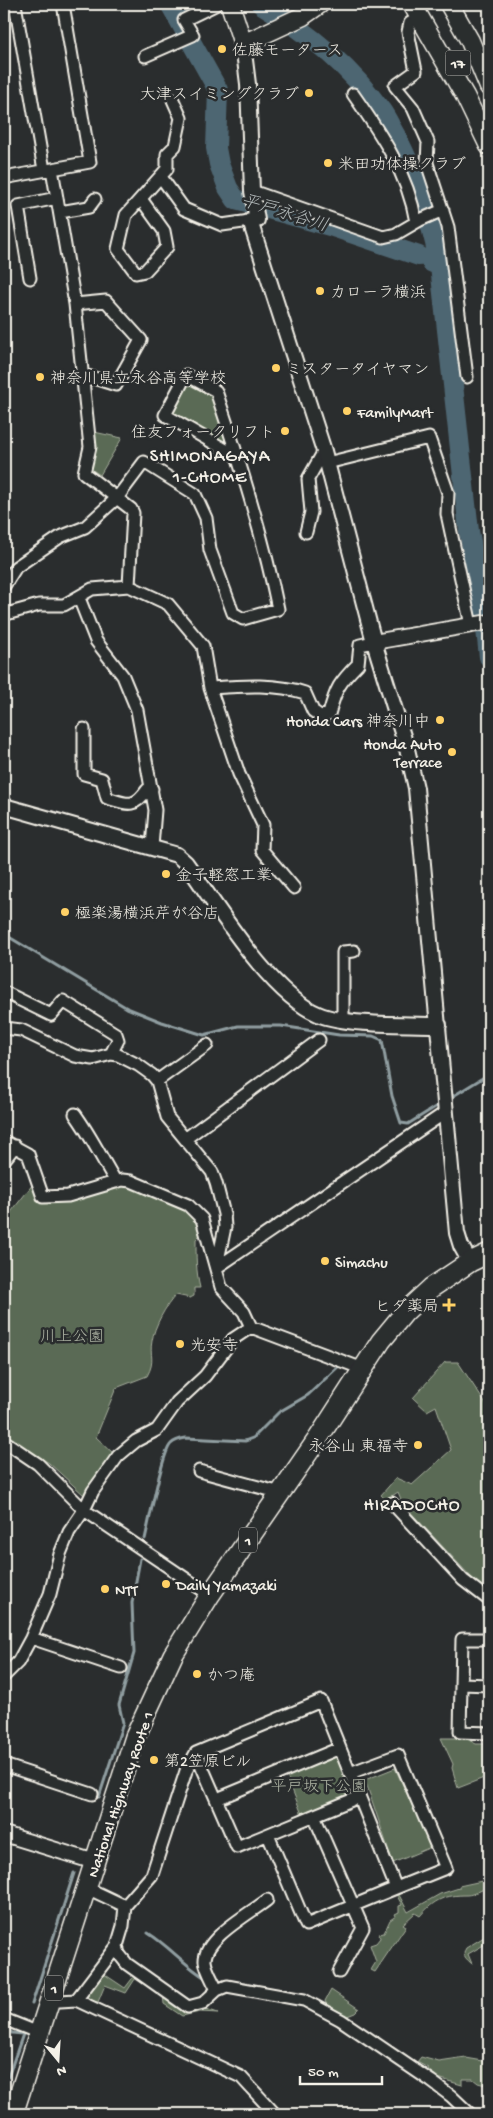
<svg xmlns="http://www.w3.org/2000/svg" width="493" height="2118" font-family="'Gochi Hand','Klee One',sans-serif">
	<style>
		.green { fill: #5a6b54; stroke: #a7ae9e }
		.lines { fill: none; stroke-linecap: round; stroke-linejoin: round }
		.stream { stroke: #909ea1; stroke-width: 3 }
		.river { stroke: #4e6672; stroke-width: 20 }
		.minor-casing { stroke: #f4f1e8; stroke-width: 15 }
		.tertiary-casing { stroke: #f4f1e8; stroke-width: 18 }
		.primary-casing { stroke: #f4f1e8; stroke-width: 21 }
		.trunk-casing { stroke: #f4f1e8; stroke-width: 22 }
		.minor { stroke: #2a2d2e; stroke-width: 11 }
		.tertiary { stroke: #2a2d2e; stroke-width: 14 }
		.primary { stroke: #2a2d2e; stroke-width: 18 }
		.trunk { stroke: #2a2d2e; stroke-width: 19 }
		.poi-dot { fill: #ffd166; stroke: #2a2d2e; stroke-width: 2 }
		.labels { text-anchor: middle; stroke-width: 5; stroke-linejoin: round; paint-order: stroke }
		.shield { fill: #2a2d2e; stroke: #b7b6b0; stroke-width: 1 }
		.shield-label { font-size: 15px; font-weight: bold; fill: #f4f1e8 }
		.poi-label { font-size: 16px; fill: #f4f1e8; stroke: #2a2d2e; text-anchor: start }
		.park-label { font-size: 16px; fill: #afb5a5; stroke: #2a2d2e }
		.street-label { font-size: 16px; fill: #f4f1e8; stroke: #2a2d2e }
		.water-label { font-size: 18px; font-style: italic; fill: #b2b9b9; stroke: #2a2d2e }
		.neighbourhood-label { font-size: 18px; letter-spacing: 1px; fill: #f4f1e8; stroke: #2a2d2e }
	</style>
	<rect width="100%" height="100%" fill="#2a2d2e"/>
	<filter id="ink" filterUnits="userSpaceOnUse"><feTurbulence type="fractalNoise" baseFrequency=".02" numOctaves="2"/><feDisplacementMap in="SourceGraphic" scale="10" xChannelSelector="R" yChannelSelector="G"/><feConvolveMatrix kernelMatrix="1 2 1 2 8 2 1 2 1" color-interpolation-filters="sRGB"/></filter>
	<g filter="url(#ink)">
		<path class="green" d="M188 381 213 395 232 449 171 414Z
			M94 432 122 438 100 475 91 469 95 444Z
			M37 1179 43 1197 122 1180 181 1208 195 1217 201 1234 196 1239C196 1256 196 1272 200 1288H194V1296L190 1298 176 1295C166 1305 154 1327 152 1341 149 1356 156 1360 147 1376L116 1388 96 1437 114 1454 85 1496 49 1463 4 1434V1221Z
			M445 1362H458L489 1409V1593L472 1578 403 1504 398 1492 386 1500 381 1495 396 1478 412 1485 451 1450 436 1406 427 1411 413 1398Z
			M441 1738H465L476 1744H489V1776L458 1788 452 1768 453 1764Z
			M335 1753 353 1795 303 1817 286 1774Z
			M395 1768 431 1847 393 1863 365 1780Z
			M489 1875V1887C483 1889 473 1895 467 1895 445 1895 435 1899 420 1916L415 1913 403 1924 406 1926 375 1972 371 1970 376 1962 370 1945 376 1943 380 1938 379 1934 384 1933 390 1920 396 1916 395 1914 399 1912V1906L402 1905 396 1894 398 1893 408 1912 440 1894 459 1888V1886L482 1881Z
			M489 1934V1942L468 1954 472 1964C467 1959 461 1956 466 1948Z
			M101 1972 125 1988 135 1975 137 1976 126 1993 105 1985 98 2002H90L83 1998Z
			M331 1990 359 2009 355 2013 342 2018 328 2007 325 2001Z
			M163 1994 218 2013 200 2012 182 2016 164 2004Z
			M421 2057 439 2062 466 2058 489 2062V2086L478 2083 473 2079H462V2085L431 2076 428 2068 417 2062Z"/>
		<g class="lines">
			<path class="stream" d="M272 4 274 11
				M4 934 127 1008 162 1022 204 1035 238 1026H281L339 1035 373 1036 382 1040 392 1096 401 1123 408 1124 440 1104
				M450 1098 489 1074
				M145 1539C149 1523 162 1452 171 1444 175 1440 180 1439 186 1438L245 1441 253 1438 279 1412 308 1395 339 1366
				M99 1797 123 1723 119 1705 134 1653 132 1603 140 1559
				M148 1933C169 1946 185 1966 207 1979
				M32 2004 74 1873
				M4 2027 12 2033 23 2034 8 2077
				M368 2110 371 2114"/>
			<path class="river" d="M170 4 218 90 216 148 219 164 228 188 236 200 330 226 419 256
				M261 4C306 31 350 66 381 110 387 118 391 128 396 136 418 178 431 220 440 266
				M431 262 440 266 469 531 484 611 489 657"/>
			<g class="minor-casing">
				<path id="minor" d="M15 4 44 170
					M421 17 410 23 408 32 416 71 395 86 413 108 428 142 427 163 448 227 467 377
					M145 56 193 35 184 20 217 4
					M353 94C381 134 408 174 416 222
					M52 169 75 304 90 447 84 473 131 509 133 513 129 586
					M161 177 184 209 222 225 250 221
					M4 178 90 162 63 4
					M252 191 383 237 396 234 420 220 443 210
					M141 199 164 231 167 247 145 271 136 273 118 249 126 215 167 169V154L175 146 181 118 173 100
					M60 212 89 207 95 199
					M30 278 18 206 57 198
					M75 304 106 301 141 340 116 385 81 374
					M327 463 429 438 448 493 447 514 471 625
					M306 532 311 512 308 479 324 451
					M4 586 16 567 60 537 85 527 117 498 144 462 195 494 206 518 210 550 233 613 243 619 278 609C263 535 240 463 216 391L186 375 165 415 238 457
					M79 598 96 641 123 676 137 710 155 810 152 847
					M4 612 10 613 39 605H64L92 589 129 586 168 604 203 646 210 688 239 774 263 825 262 850 294 888
					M210 688C240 686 275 683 305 693L313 711 320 716 329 714C336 688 339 683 358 664L360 645 374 642
					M84 729V774L102 779 107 798C127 804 134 809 147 790L152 789
					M4 992 51 1015 63 1001 116 1034 118 1040 111 1054
					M343 1020V952L354 951
					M4 1028 21 1030 75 1056 93 1059 111 1054 118 1055 138 1065 152 1075 157 1081 167 1117 212 1172 216 1183 224 1214 225 1227 217 1265
					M157 1081 207 1045
					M75 1114C91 1136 102 1159 116 1182
					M185 1139 319 1040
					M4 1141 28 1154 43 1197 68 1196 122 1180 131 1181 188 1205 202 1219 221 1287 244 1312 251 1327 363 1369
					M4 1160 15 1146
					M216 1268 446 1112
					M4 1441 38 1464 84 1510 210 1595
					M199 1471 281 1493
					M392 1503 463 1580 489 1600
					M31 1638 121 1668
					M489 1639H462L460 1732 489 1733
					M4 1676 18 1662 31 1638 50 1594 60 1554 69 1532 84 1510 93 1491 118 1456 136 1441 157 1430 177 1402 205 1376 233 1339 251 1327
					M462 1684 489 1685
					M196 1753 237 1847 359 1797
					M4 1765 92 1794
					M350 1773 398 1755 446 1868 396 1888
					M217 1799 340 1748
					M314 1816 363 1928 339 1972
					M268 1835 306 1925 396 1888 321 1701 196 1753 186 1771 152 1875 125 1906 123 1926 117 1946 119 1954 127 1964 188 2007 203 2003 217 1990 227 1986 304 2000 341 2020 431 2081 451 2096 470 2114
					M87 1888 125 1906
					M217 1990C213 1981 206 1970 205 1961 204 1938 251 1913 267 1900
					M50 1999 60 2001 76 2000 241 2077 275 2114
					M76 2000 117 1946
					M4 2019 39 2033"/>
			</g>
			<g class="tertiary-casing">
				<path id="tertiary" d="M243 44 248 84 252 191 257 220 250 221 324 451 374 642 407 749 416 788 457 1233 461 1246 470 1262
					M374 642 489 622
					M4 806 177 855 186 863C217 906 270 994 318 1014 346 1026 407 1024 439 1025
					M4 1834 95 1862"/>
			</g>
			<g class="primary-casing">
				<path id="primary" d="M230 4 243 44 303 16 320 4
					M412 4 465 96 489 146
					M449 4 470 41 489 87"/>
			</g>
			<g class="trunk-casing">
				<path id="trunk" d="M13 2114 135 1737 173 1655 210 1595 319 1437 381 1341 405 1312 431 1288 470 1262 489 1253"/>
			</g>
			<use href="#minor" class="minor"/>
			<use href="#tertiary" class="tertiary"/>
			<use href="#primary" class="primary"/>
			<use href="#trunk" class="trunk"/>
		</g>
	</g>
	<g class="poi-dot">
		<circle cx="222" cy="49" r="5"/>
		<circle cx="309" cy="93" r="5"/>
		<circle cx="328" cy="163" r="5"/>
		<circle cx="320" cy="291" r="5"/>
		<circle cx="276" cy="368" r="5"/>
		<circle cx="40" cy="377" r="5"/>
		<circle cx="347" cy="411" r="5"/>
		<circle cx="285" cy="431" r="5"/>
		<circle cx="440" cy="720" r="5"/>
		<circle cx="452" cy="752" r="5"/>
		<circle cx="166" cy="874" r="5"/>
		<circle cx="65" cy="912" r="5"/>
		<circle cx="325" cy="1261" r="5"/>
		<path d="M446.5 1297.5h5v5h5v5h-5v5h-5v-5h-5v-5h5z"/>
		<circle cx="180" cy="1344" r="5"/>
		<circle cx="418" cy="1445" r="5"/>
		<circle cx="166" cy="1584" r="5"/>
		<circle cx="105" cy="1589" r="5"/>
		<circle cx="197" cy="1674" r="5"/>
		<circle cx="154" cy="1760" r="5"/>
	</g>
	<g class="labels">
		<g class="shield">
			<rect x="445.5" y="50.5" width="25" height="25" rx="4"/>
			<rect x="239" y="1527.5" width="18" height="25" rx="4"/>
			<rect x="45" y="1975.5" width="18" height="25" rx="4"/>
		</g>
		<g class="shield-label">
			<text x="458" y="68">17</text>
			<text x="248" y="1545">1</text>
			<text x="54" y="1993">1</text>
		</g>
		<g class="poi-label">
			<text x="232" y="55">佐藤モータース</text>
			<text x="299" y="99" text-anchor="end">大津スイミングクラブ</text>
			<text x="338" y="169">米田功体操クラブ</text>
			<text x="330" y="297">カローラ横浜</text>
			<text x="286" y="374">ミスタータイヤマン</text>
			<text x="50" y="383">神奈川県立永谷高等学校</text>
			<text x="357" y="417">FamilyMart</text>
			<text x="275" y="437" text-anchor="end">住友フォークリフト</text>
			<text x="430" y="726" text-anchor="end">Honda Cars 神奈川中</text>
			<text x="442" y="749" text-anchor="end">Honda Auto<tspan x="442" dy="18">Terrace</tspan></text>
			<text x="176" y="880">金子軽窓工業</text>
			<text x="75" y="918">極楽湯横浜芹が谷店</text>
			<text x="335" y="1267">Simachu</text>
			<text x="439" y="1311" text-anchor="end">ヒダ薬局</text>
			<text x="190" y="1350">光安寺</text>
			<text x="408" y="1451" text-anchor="end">永谷山 東福寺</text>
			<text x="176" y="1590">Daily Yamazaki</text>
			<text x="115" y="1595">NTT</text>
			<text x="207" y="1680">かつ庵</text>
			<text x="164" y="1766">第2笠原ビル</text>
		</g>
		<g class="park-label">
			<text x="72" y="1341">川上公園</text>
			<text x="319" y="1791">平戸坂下公園</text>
		</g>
		<g class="street-label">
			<text transform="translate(119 1794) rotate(-71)" y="6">National Highway Route 1</text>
		</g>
		<g class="water-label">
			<text transform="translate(285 212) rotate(17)" y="6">平戸永谷川</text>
		</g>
		<g class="neighbourhood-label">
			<text x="210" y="461">SHIMONAGAYA<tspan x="210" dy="21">1-CHOME</tspan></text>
			<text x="412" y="1510">HIRADOCHO</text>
		</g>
	</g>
	<rect width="493" height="2118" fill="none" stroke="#2a2d2e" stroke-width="20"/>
	<rect x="10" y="10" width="473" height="2098" fill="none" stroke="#f4f1e8" stroke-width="2" filter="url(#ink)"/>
	<g transform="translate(58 2060) rotate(162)" stroke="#2a2d2e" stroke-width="4" paint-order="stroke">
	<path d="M0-4L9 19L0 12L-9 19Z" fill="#f4f1e8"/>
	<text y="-8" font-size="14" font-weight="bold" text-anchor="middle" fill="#f4f1e8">N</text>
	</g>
	<path d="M300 2076v8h82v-8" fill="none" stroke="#f4f1e8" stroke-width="2.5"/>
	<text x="308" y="2076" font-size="15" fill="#f4f1e8" stroke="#2a2d2e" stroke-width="4" paint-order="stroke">50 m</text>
</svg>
